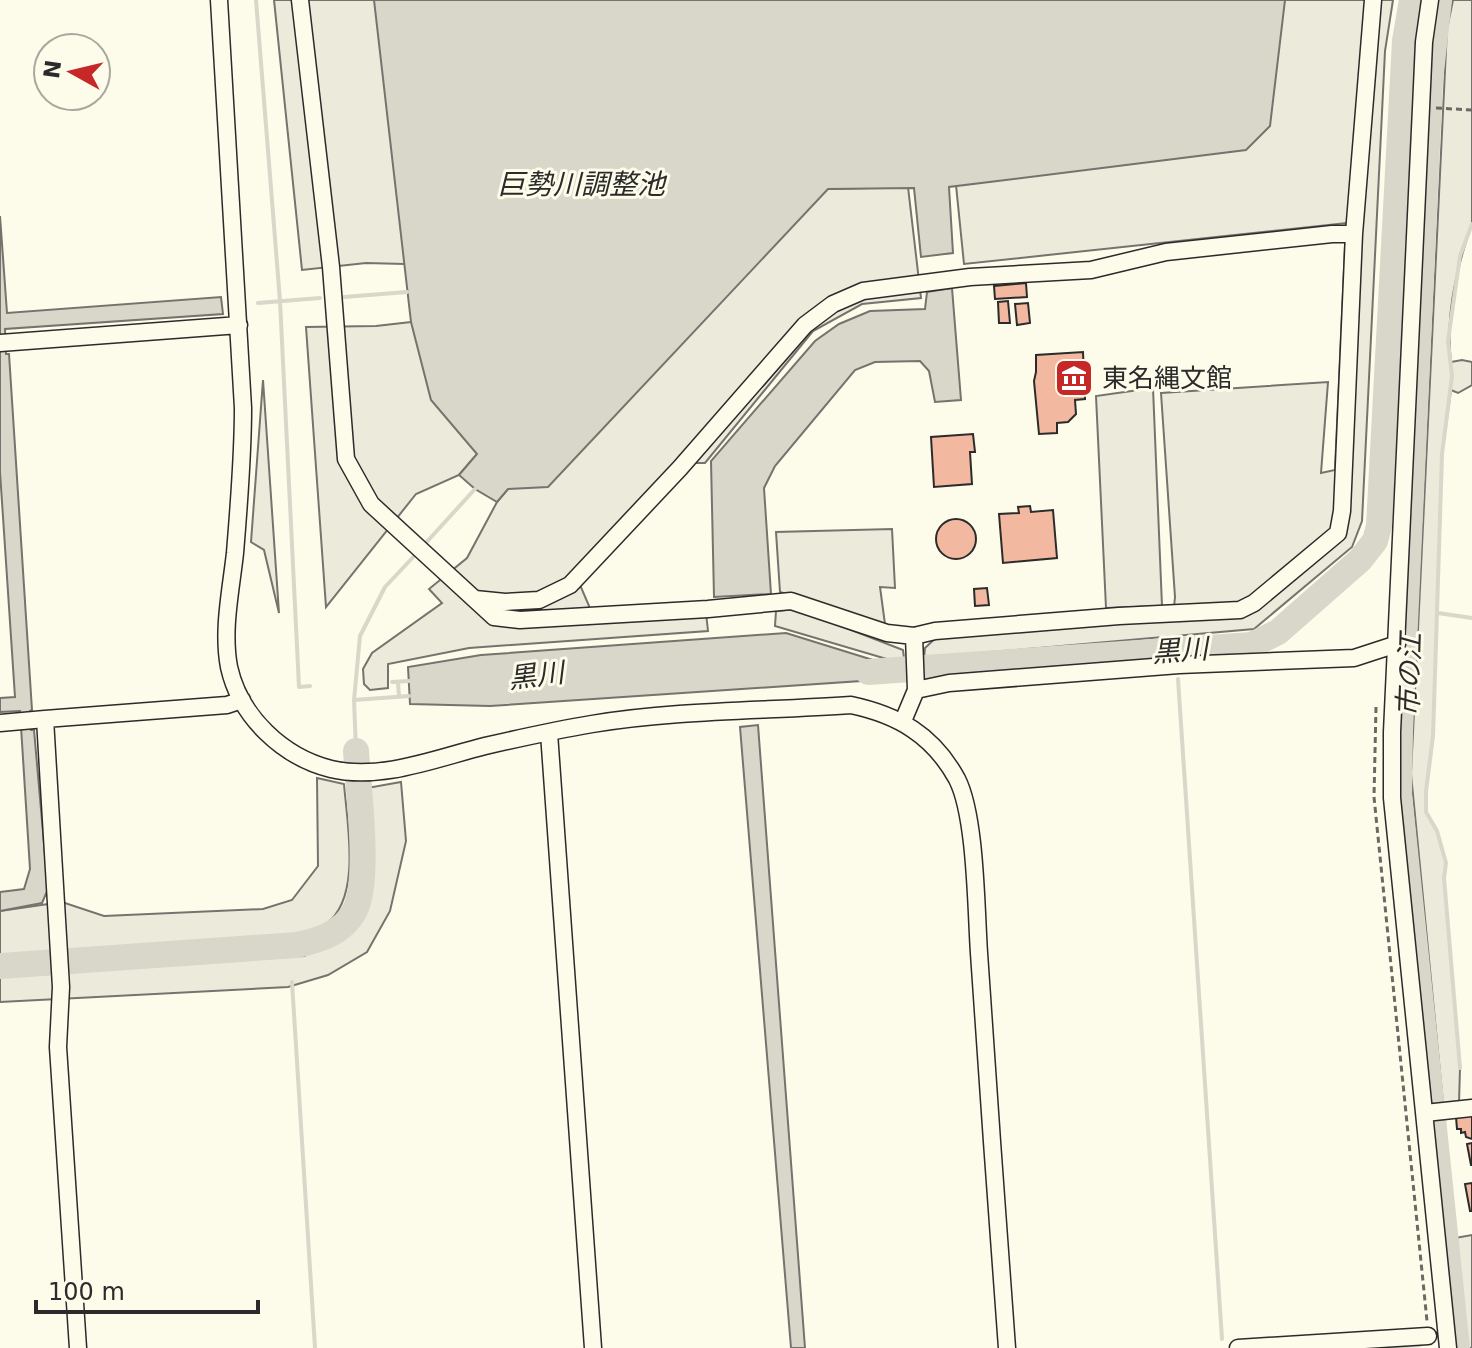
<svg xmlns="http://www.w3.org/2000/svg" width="1472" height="1348" font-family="'DejaVu Sans','Noto Sans JP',sans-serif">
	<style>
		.green { fill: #ecebdb; stroke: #74746e; stroke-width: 2 }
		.parking { fill: #eceadb; stroke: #74746e; stroke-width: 2 }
		.water { fill: #d8d7c9; stroke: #74746e; stroke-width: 2 }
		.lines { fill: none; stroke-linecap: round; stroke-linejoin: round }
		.stream { stroke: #d8d7c9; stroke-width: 4 }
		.canal { stroke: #d8d7c9; stroke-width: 16 }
		.river { stroke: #d8d7c9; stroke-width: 26 }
		.building { fill: #f2b8a0; stroke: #2b2b2b; stroke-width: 2 }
		.minor-casing { stroke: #2b2b2b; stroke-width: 19 }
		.path { stroke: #6a6964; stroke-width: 3; stroke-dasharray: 6 4; stroke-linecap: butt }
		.minor { stroke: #fdfbea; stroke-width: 16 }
		.labels { text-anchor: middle; stroke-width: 6; stroke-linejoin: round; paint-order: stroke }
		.poi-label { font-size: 26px; fill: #2b2b2b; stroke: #fdfbea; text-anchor: start }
		.water-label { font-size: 28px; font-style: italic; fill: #2b2b2b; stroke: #fdfbea }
	</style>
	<rect width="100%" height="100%" fill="#fdfbea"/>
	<path class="green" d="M274 0H597L451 272 405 264 366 263 302 270Z
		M1160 0H1393L1385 51 1362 521 1352 547 1254 629 924 658 925 648 940 634 1173 617 1175 597 1161 393 1328 382 1321 473 1335 470 1346 223 964 264 956 185 1070 171Z
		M1453 0H1472V224C1457 266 1445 317 1451 362L1462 360 1472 362V385L1458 393 1451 390 1442 454 1433 736 1426 791V812L1437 831 1446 863 1444 878 1460 1068 1459 1103H1443L1411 774 1447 29Z
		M908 187 921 298 862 304 813 331 705 463H692L580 585 595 620 706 613 708 631 469 648 388 664V688L370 690 364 684 363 669 372 653 442 603 429 589 467 558 497 502 508 489 477 454 459 475 416 494 326 607 306 327 376 326 411 322 462 300 828 189Z
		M263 380 279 613 264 550 251 542Z
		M797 609 903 650 904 658 890 660 775 626 776 611Z
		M317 778 344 784C347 823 362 898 326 924 316 931 301 934 290 939L0 958V911L62 902 104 916 263 909 292 900 318 866Z
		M401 782 406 841 390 911 367 952 328 975 288 987 0 1002V974L304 956C317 949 337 942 347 931 380 898 369 831 367 788Z
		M1472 1235V1348H1467L1455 1238Z"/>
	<path class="parking" d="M1153 388 1162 606 1106 608 1096 396Z
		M892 529 895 588 880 587 885 624 780 592 776 532Z"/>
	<path class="water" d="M374 0H1285L1270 126 1246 150 949 187 953 253 921 257 914 188 828 189 548 487 508 489 497 502 475 489 459 475 477 454 431 400 411 322Z
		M0 216 7 313 221 297 223 314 5 329 6 354H9L32 710 30 711 31 730H34L48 889 42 903 0 911V892L24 889 30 869 20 711 0 712V698L15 697 0 472Z
		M952 288 961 400 935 402 929 371 920 361 875 362 855 370 775 466 764 488 771 594 714 597 711 461 815 341 839 324 870 311 925 309 927 292Z
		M786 633 889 665 901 664 905 678 490 706 410 704 408 667 481 655Z
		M758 725 805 1348H791L740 727Z"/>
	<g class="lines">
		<path class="stream" d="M256 0 280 301 299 687 310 686
			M344 297 407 292
			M258 303 320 298
			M423 546 475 489
			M1438 613 1472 618
			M1178 679 1222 1339
			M392 682 409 681
			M398 682 399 697
			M354 700 360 636 385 587 417 553
			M356 751 354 700 409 696
			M292 982 315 1348
			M1460 1068 1444 878 1446 863 1437 831 1426 812V791L1433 736 1442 454 1452 376 1448 341 1460 256 1472 224
			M1372 1348 1420 1345"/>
		<path class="canal" d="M1444 0 1435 81 1405 731 1404 794 1462 1348"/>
		<path class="river" d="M868 672 1252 645 1278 632 1360 560 1375 541 1379 526 1405 41 1412 0
			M0 966 297 945C320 940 342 933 354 912 371 883 358 787 356 751"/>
	</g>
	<path class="building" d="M1026 283 1027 297 995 299 994 286Z
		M1008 301 1010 323H999L998 302Z
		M1028 303 1030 323 1017 325 1015 304Z
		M1083 352 1085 399 1075 400 1076 414 1068 422 1057 423V433L1039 434 1034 381 1036 372V355Z
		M973 434 975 452H970L972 484 934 487 931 437Z
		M1030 506 1031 512 1053 510 1057 558 1003 563 999 514 1019 513 1018 507Z
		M936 539a20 20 0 1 1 40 0a20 20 0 1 1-40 0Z
		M987 588 989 605 975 606 974 589Z
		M1472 1115V1139L1466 1137 1465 1132 1461 1133V1129H1457L1456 1117Z
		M1472 1143V1165H1471L1467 1144Z
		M1472 1183V1211H1470L1465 1184Z"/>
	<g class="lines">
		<g class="minor-casing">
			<path id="minor" d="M219 0 243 408C243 457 239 505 235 553 231 590 222 630 229 667 240 717 283 757 331 769 381 781 437 758 485 746 520 738 556 730 592 724 677 710 765 711 851 705 898 715 933 735 957 779 976 816 976 909 979 953 988 1085 997 1216 1007 1348
				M300 0 331 267 346 459 371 504 494 617 520 620 708 609 791 601 887 633 914 636 935 631 1119 616 1240 610 1254 603 1338 533 1342 511 1354 234 1373 0
				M1430 0 1424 42 1421 108 1392 732V798L1448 1348
				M0 343 239 325
				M475 599 505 602 539 600 570 585 680 468 805 325 833 304 863 291 970 277 1091 270 1166 252 1332 234H1354
				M914 636 916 690
				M45 719 227 705 242 700
				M903 721 916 690 949 683 1179 665 1354 658 1397 644
				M0 723 45 719 61 987 58 1047 78 1348
				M549 733 593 1348
				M1425 1113 1472 1108
				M1238 1348 1428 1336"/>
		</g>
		<path class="path" d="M1436 108 1472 110
			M1376 707 1374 797 1427 1321"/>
		<use href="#minor" class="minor"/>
	</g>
	<defs>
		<g id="museum-square" transform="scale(2)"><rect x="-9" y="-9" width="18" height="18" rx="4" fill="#c62828" stroke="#fdfbea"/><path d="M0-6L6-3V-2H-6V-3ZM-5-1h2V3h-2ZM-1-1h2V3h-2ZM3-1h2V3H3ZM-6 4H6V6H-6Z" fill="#fff"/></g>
	</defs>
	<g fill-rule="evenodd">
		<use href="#museum-square" x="1074" y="378"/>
	</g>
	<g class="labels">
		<g class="poi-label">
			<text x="1102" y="387">東名縄文館</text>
		</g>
		<g class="water-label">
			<text x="581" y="194">巨勢川調整池</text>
			<text transform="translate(1180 650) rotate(-4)" y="10">黒川</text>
			<text transform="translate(536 675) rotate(-7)" y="10">黒川</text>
			<text transform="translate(1409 675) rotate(-88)" y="10">市の江</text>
		</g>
	</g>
	<g transform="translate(72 72) rotate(278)"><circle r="38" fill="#fdfbea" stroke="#a9a89e" stroke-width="2"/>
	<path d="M0-6L14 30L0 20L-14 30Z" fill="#c62828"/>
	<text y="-12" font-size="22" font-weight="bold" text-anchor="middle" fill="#2b2b2b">N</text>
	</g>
	<path d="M36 1300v12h222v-12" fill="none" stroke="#2b2b2b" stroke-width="4"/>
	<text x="48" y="1300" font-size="24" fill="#2b2b2b" stroke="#fdfbea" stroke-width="6" paint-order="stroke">100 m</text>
</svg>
